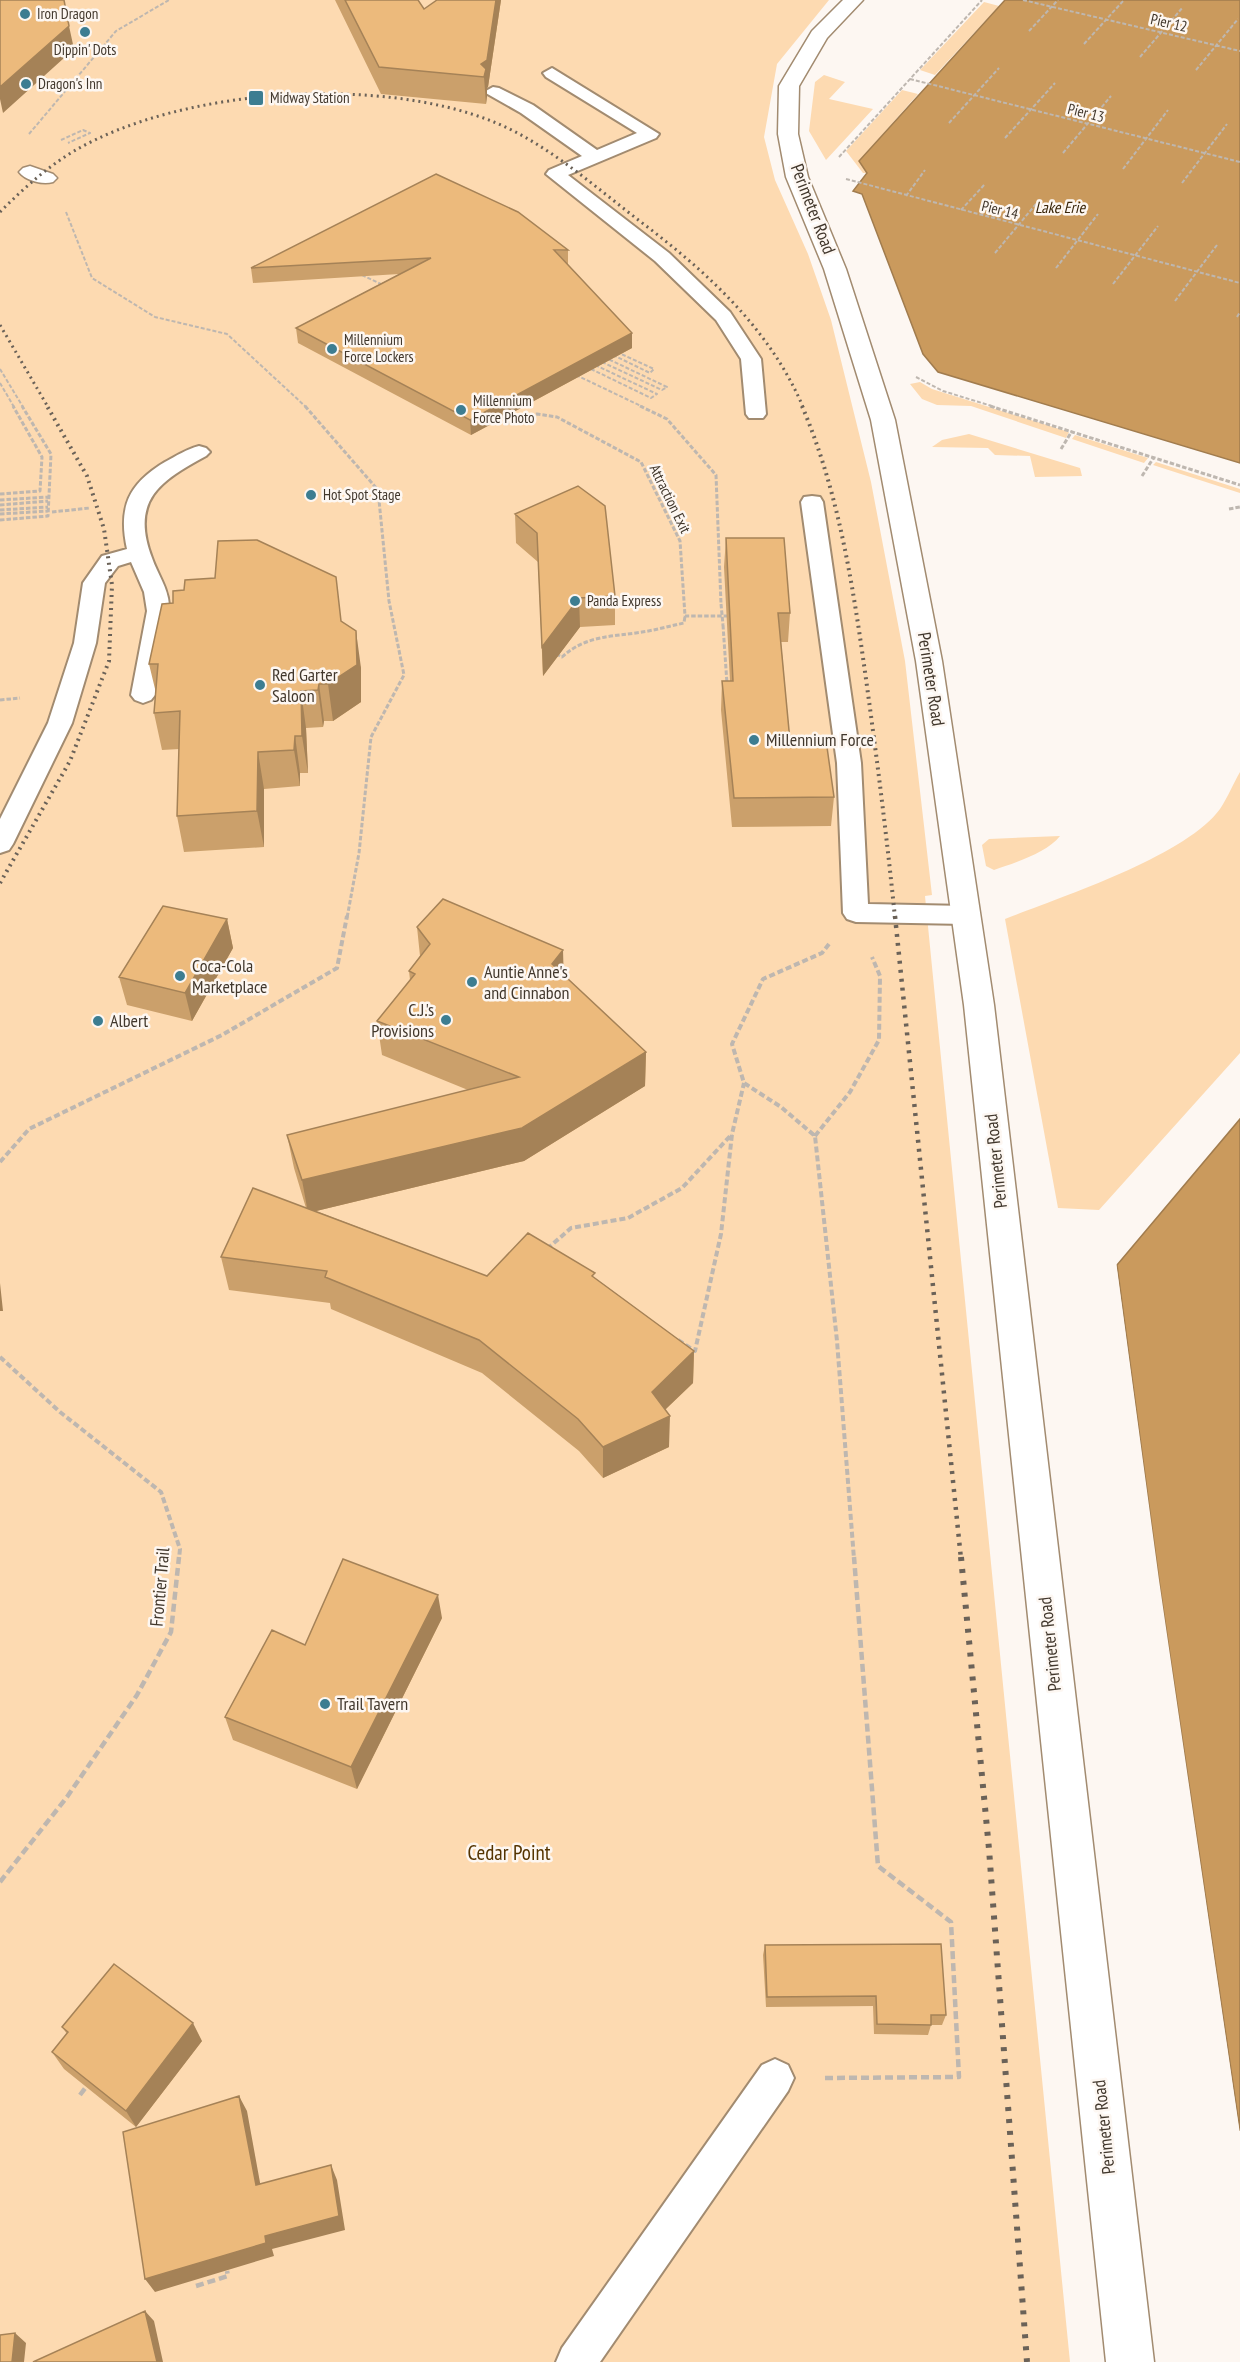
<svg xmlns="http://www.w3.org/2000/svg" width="1240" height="2362" font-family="'PT Sans Narrow',sans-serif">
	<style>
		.green { fill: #fddab1 }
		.water { fill: #ca9a5d; stroke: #a17c4e; stroke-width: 1.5 }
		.pier { fill: #fdf7f2 }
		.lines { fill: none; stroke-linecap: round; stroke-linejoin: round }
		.lane-casing { stroke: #a28b70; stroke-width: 4 }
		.street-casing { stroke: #a28b70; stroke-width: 3 }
		.path-far3 { stroke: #beb7b0; stroke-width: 2; stroke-dasharray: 4 2; stroke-linecap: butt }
		.path-far2 { stroke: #beb7b0; stroke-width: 3; stroke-dasharray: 4.5 2; stroke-linecap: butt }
		.path-far1 { stroke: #beb7b0; stroke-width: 4; stroke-dasharray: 6 3; stroke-linecap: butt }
		.path { stroke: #beb7b0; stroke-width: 4.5; stroke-dasharray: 8 4; stroke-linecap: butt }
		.lane { fill: #fff; fill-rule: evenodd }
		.street { fill: #fff; fill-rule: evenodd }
		.rail-far3 { stroke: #6b6258; stroke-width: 3; stroke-dasharray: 2 4; stroke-linecap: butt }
		.rail-far2 { stroke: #6b6258; stroke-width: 4; stroke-dasharray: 2 4.5; stroke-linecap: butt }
		.rail-far1 { stroke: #6b6258; stroke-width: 4.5; stroke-dasharray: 3 6; stroke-linecap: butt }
		.rail { stroke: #6b6258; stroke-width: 6; stroke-dasharray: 4 8; stroke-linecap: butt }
		.path-bridge { stroke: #beb7b0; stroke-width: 3; stroke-dasharray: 4.5 2; stroke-linecap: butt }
		.wall { fill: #cba06b }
		.shaded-wall { fill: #a58257 }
		.building { fill: #ecba7c; stroke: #a58257; stroke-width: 1.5 }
		.poi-dot { fill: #3d7d91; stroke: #fdf7f2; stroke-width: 2 }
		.labels { text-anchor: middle; stroke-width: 5; stroke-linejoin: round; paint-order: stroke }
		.far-poi-label { font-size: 15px; fill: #41372c; stroke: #fdf7f2; text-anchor: start }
		.far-street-label { font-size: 15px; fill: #41372c; stroke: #fdf7f2 }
		.far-water-label { font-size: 16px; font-style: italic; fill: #382408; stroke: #fdf7f2 }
		.street-label { font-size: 18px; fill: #41372c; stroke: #fdf7f2 }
		.poi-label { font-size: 18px; fill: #41372c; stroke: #fdf7f2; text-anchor: start }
		.near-park-label { font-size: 21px; fill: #553400; stroke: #fdf7f2 }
	</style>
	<rect width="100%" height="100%" fill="#fdf7f2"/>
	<path class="green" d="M0 0H829L777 64 764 137 775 180 808 254 831 320 871 482 905 661 932 895 925 896 1070 2362H0Z
		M984 2 999 6 935 75 920 70Z
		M824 75 845 82 829 99 873 109 826 160 809 131 815 82Z
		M902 90 918 94 859 161 867 173H863L846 151Z
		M920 382 932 389 1069 432 1066 438 971 406 937 405 922 399 910 384Z
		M969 434 1080 468 1082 476 1035 477 1030 456 995 455 988 448 932 447 942 440Z
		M1075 435 1148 458 1144 463 1072 439Z
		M1156 462 1240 489V493L1153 465Z
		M1240 772V1053L1099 1210 1058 1208 1005 919C1061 897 1186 856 1220 809 1228 797 1233 784 1240 772Z
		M1060 836C1047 853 1014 863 994 870L986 866 982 845 989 839Z"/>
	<path class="water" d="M1005 0H1240V463L938 372 923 354 862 194 853 191 867 173 859 161Z
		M1240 1119V2131L1159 1580 1117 1265Z"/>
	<path class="pier" d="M1116 1261 1159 1580 1240 2134 1237 2131 1156 1580 1114 1265Z"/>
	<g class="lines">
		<g class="lane-casing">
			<path id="lane" d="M552 68 659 134 656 138 568 175 669 253 730 312 761 359 766 414 763 418H749L746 414 741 359 716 320 655 261 546 174 549 170 582 156 521 113 484 92 493 87 499 88 533 105 597 150 637 133 546 77 543 73Z
				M199 446 206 448 210 452 206 456C160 481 130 500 152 558 157 573 168 588 169 605 172 633 160 667 155 695L151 700 143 703 135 700 131 695 147 611 144 592 131 562 118 566 105 583 96 643 72 723 13 844 9 850 0 853V819L48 723 74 643 83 583 102 556 127 549C118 508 128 484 165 462 176 456 187 449 199 446Z
				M812 496 820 497 823 502 861 763 868 904 966 906 975 909 979 915 975 921 966 924 856 922 847 919 843 913 837 763 801 502 804 497Z
				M775 2059 788 2065 794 2078 788 2091 600 2362H556L562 2348 762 2065Z"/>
		</g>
		<g class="street-casing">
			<path id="street" d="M843 0H863L827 38 799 86 798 134 808 177 846 269 895 420 942 661 994 1005 1154 2362H1106L964 1005 916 661 871 420 824 269 786 177 778 134 779 86 812 31Z
				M30 166 53 174 57 178 53 182C43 185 26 181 19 172L23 168Z"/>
		</g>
		<path class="path-far3" d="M1023 0 1240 51
			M1029 31 1058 0
			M1084 44 1124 0
			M1140 57 1183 7
			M1196 70 1238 19
			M910 79 1240 162
			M949 123 999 68
			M29 134 116 31 169 0
			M1005 138 1055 83
			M61 140 83 130 90 133 68 143
			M1063 153 1111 96
			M839 157 982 0
			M1123 169 1168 110
			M846 179 1240 283
			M1182 183 1227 124
			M906 196 925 170
			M961 210 985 184
			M66 212 92 278 155 317 227 334 306 407
			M995 253 1041 198
			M1056 268 1098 214
			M362 275 385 286
			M1113 284 1158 226
			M1175 301 1217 245
			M1237 317 1240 312
			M613 355 650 373 654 369 619 353
			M602 362 662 390 667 387 606 358
			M0 369 23 407
			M591 369 651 398 657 394 595 365
			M576 375 643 407
			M916 377 943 391 995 407
			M0 383 14 407"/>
		<path class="path-far2" d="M305 406 378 490 389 601 404 675 371 737 359 853 347 918
			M640 406 667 419 716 475 721 604
			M990 406 1240 485
			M505 424 537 414 557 417 641 462 680 541 685 616H727
			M1061 449 1072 431
			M1142 476 1154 457
			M0 494 40 491 42 457 13 406
			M0 500 48 497
			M0 505 48 501
			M1229 509 1240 507
			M0 510 48 507
			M52 512 90 508
			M0 514 48 511
			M0 520 48 516 51 454 22 406
			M723 625 727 684
			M556 654 562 657C586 635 612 637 642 632 656 630 670 626 684 623L685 616
			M0 700 20 698"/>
		<path class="path-far1" d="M829 944 822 953 763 979 732 1044 744 1083 781 1107 815 1136 837 1341 854 1559
			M815 1136 850 1092 879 1040 880 976 872 957
			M0 1162 29 1129 222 1035 337 968 347 916
			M547 1249 571 1228 628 1218 682 1188 732 1134
			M678 1340 695 1351 721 1234 732 1134 744 1083
			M0 1357 60 1412 161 1492 180 1549 179 1559"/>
		<path class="path" d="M0 1882 67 1797 137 1695 171 1632 179 1557
			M825 2078 959 2077 951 1922 878 1866 854 1557
			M80 2095 86 2087
			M196 2286 228 2276 227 2271"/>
		<use href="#lane" class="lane"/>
		<use href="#street" class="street"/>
		<path class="rail-far3" d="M0 212C23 189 46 168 74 151 182 88 378 75 494 122 548 144 595 187 641 222 707 272 770 329 803 407
			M0 325 48 407"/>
		<path class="rail-far2" d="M802 406C839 493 853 586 866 679 877 759 887 838 895 918
			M0 883 70 761 109 661 112 585 104 529 87 476 47 406"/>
		<path class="rail-far1" d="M895 916 961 1559"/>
		<path class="rail" d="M961 1557 989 1849 1027 2362"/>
		<path class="path-bridge" d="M721 604 723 625"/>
	</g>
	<path class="wall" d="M335 0H418L424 9 501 0 488 87 487 88V96L486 104 381 94Z
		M568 250V264H567L632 348 471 435 298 343 296 328 399 274 253 283 251 268Z
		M515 514 615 596V625L580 627 543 676 538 562 516 543Z
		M726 538 790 613 788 642H781L790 741 834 797 831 826 732 827 721 710 722 681H730L724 567Z
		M215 578 342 622 361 668V702L333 721H324L323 727 306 728 308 773H300V786L264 789V847L184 852 177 816 179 749 162 750 154 713 156 693 149 664 173 603 184 590Z
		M227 919 233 948 192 1021 127 1005 119 977Z
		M417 927 564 976 646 1052 645 1086 524 1161 316 1211 487 1276 595 1278 694 1351 693 1383 665 1410 669 1447 603 1478 579 1451 482 1373 331 1309 330 1303 229 1290 221 1257 306 1208 294 1168 287 1135 468 1090 382 1055 377 1021 410 980 409 971 420 956Z
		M442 1618 357 1789 233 1740 225 1717 305 1645Z
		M765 1945 946 2015 942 2025H931L928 2035 874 2034 873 2006 766 2007 763 1955Z
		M62 2027 202 2041 136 2127 64 2069 52 2052 67 2034Z"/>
	<path class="shaded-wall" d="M496 0H501L488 87 487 88V96L486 104 484 77 481 64Z
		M69 26 74 49 3 113 0 99V87Z
		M632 333V348L471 435 470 420Z
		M579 598 580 627 543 676 542 647Z
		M356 631 361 668V702L333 721 328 684Z
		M319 684 324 721 323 727 318 690Z
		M301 691 306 728 308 773 302 736Z
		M295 736 300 773V786L294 750Z
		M258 752 264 789V847L257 811Z
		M227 919 233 948 192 1021 185 993Z
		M563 950 564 985 552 964Z
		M646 1052 645 1086 524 1161 308 1213 302 1180Z
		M0 1283 3 1311H0Z
		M694 1351 693 1383 651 1423 652 1392Z
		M670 1416 669 1447 603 1478V1447Z
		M438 1595 442 1618 357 1789 351 1767Z
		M193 2023 202 2041 136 2127 126 2111Z
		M239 2096 247 2111 263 2199 256 2185Z
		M331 2165 337 2180 345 2230 272 2249 274 2256 155 2292 145 2279 265 2236Z
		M145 2311 154 2321 163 2362H157Z
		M15 2333 26 2343 24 2362H12Z"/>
	<path class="building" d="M0 0H64L69 26 0 87Z
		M345 0H418L424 9 437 0H496L487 60 481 64 486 69 484 77 379 67Z
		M436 174 518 212 568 250H554L632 333 470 420 296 328 431 258 251 268Z
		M578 486 605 506 615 596 579 598 542 647 537 533 515 514Z
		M726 538H784L790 613H778L790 741 826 740 834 797 734 798 722 681H733Z
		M257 540 336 577 341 621 356 631 357 665 328 684H319L318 690 301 691 302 736H295L294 750 258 752 257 811 177 816 180 711 154 713 158 664H149L162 604 173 603V591L184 590 185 580 215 578 218 541Z
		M443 899 563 950 552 964 646 1052 522 1128 302 1180 287 1135 519 1077 377 1021 415 974 409 971 430 944 417 927Z
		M163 906 227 919 185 993 119 977Z
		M253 1188 487 1276 528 1233 595 1273 592 1276 694 1351 652 1392 670 1416 603 1447 578 1419 479 1340 325 1277 327 1271 221 1257Z
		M343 1559 438 1595 351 1767 225 1717 272 1630 305 1645Z
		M941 1944 946 2015H931V2025L877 2024 876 1996 767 1997 765 1945Z
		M114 1964 193 2023 126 2111 52 2052 68 2032 62 2027Z
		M239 2096 256 2185 331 2165 339 2216 265 2236 266 2243 145 2279 123 2132Z
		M145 2311 157 2362H33Z
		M15 2333 12 2362H0V2335Z"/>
	<g class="poi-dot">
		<circle cx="25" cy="14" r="6"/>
		<circle cx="85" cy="32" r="6"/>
		<circle cx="26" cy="84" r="6"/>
		<rect x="248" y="90" width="16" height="16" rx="3"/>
		<circle cx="332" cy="349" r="6"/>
		<circle cx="461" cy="410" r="6"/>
		<circle cx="311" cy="495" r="6"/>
		<circle cx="575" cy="601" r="6"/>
		<circle cx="260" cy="685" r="6"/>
		<circle cx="754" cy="740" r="6"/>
		<circle cx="180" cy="976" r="6"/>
		<circle cx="472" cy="982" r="6"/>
		<circle cx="446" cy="1020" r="6"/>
		<circle cx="98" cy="1021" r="6"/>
		<circle cx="325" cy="1704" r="6"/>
	</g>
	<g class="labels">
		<g class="far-poi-label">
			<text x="37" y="19">Iron Dragon</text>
			<text x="85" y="55" text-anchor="middle">Dippin' Dots</text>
			<text x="38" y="89">Dragon's Inn</text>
			<text x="270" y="103">Midway Station</text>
			<text x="344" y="345">Millennium<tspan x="344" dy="17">Force Lockers</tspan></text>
			<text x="473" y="406">Millennium<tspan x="473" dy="17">Force Photo</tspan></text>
			<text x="323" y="500">Hot Spot Stage</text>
			<text x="587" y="606">Panda Express</text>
		</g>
		<g class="far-street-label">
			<text transform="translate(1169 23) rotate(13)" y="5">Pier 12</text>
			<text transform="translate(1086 113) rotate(14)" y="5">Pier 13</text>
			<text transform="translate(1000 210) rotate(14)" y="5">Pier 14</text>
			<text transform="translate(670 499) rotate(64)" y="5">Attraction Exit</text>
		</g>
		<g class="far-water-label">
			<text x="1060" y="213">Lake Erie</text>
		</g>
		<g class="street-label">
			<text transform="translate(813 209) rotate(69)" y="6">Perimeter Road</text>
			<text transform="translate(931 679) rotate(81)" y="6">Perimeter Road</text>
			<text transform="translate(996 1161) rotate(-96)" y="6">Perimeter Road</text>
			<text transform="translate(160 1587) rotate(-85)" y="6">Frontier Trail</text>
			<text transform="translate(1050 1644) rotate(-96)" y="6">Perimeter Road</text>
			<text transform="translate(1104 2127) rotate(-96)" y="6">Perimeter Road</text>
		</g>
		<g class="poi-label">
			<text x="272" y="681">Red Garter<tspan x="272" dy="21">Saloon</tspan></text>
			<text x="766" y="746">Millennium Force</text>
			<text x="192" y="972">Coca-Cola<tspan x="192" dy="21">Marketplace</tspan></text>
			<text x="484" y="978">Auntie Anne's<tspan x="484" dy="21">and Cinnabon</tspan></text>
			<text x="434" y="1016" text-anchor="end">C.J.'s<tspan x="434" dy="21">Provisions</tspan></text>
			<text x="110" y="1027">Albert</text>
			<text x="337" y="1710">Trail Tavern</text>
		</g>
		<g class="near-park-label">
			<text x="509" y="1860">Cedar Point</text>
		</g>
	</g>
</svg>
